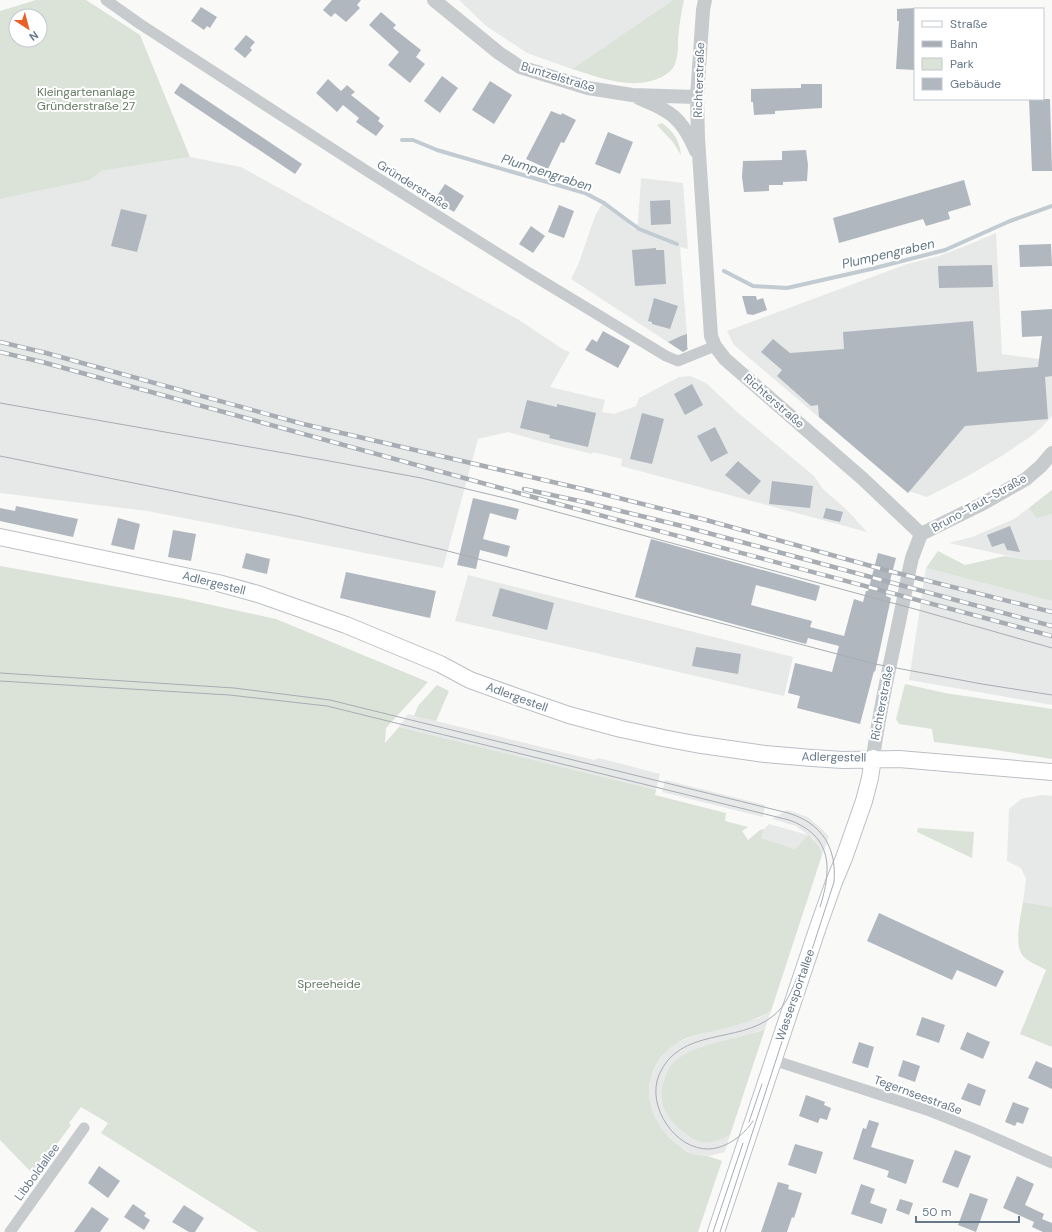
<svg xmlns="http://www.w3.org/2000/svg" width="1052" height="1232" font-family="'DM Sans',sans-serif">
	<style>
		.built { fill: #e7e8e8 }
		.green { fill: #dbe2d8; fill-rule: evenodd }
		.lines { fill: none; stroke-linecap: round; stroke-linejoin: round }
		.stream { stroke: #c2cbd1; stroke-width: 4 }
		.building { fill: #b0b7be }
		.secondary-casing { stroke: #bbc0c5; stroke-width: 18 }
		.minor { stroke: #c7cbce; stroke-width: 11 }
		.tertiary { stroke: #c7cbce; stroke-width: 14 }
		.secondary { stroke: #fff; stroke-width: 16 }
		.tram { stroke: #a7adb3; stroke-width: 1 }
		.rail-casing { stroke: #a7adb3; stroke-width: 4.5 }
		.rail { stroke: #fff; stroke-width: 3; stroke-dasharray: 9; stroke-linecap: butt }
		.labels { text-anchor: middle; stroke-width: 4; stroke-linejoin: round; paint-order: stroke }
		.street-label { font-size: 12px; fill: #677889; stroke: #fff }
		.park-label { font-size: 12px; fill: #667a63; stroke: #fff }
		.water-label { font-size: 13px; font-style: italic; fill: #637984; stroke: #fff }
	</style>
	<rect width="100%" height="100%" fill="#f9f9f7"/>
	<path class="built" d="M459 0H673L572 69 527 53 485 25Z
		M190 157 241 167 519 320 564 350 570 352 550 387 605 400 602 412 614 414 636 406 639 398 679 377 690 376 706 383 736 411 814 476 823 489 847 510 867 532 621 466 622 459 593 452 592 454 543 442 508 432 478 439 443 568 147 511 0 493V199L90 180 101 171Z
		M641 178 683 183 688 249 680 247 688 347 680 350 571 279 578 265 595 216 602 204 613 209 635 230 638 223Z
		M996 233 1002 354 1039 359 1052 358V416L1042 427 1030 437 1000 457 966 477 927 497 903 489 734 345 727 331 907 264 939 256 975 242Z
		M1052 490V560H1027L949 543 972 537 1014 519 1029 508Z
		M926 568 1052 601V705L909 680Z
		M468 575 793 657 784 696 455 621Z
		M408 714 594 760 599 758 660 774 656 790 399 727Z
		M665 780 765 805 763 817 662 792Z
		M1042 795 1052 796V907L1023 902 1026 879 1021 868 1007 861 1009 809 1021 799Z
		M787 810 808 817 823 830 829 837 822 855 819 846 810 835 795 849 761 838 764 829 769 824 808 835 796 826 772 819Z
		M771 1011 765 1029 674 1063 667 1072 663 1083 662 1097 716 1141 730 1135 725 1152 709 1156 692 1154 677 1144 665 1134 655 1120 650 1105 649 1091 651 1075 658 1062 667 1051 679 1042 693 1036 759 1018Z"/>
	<path class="green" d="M36 0H86L140 35 190 157 101 171 90 180 0 199V11ZM16 16H40V40H16Z
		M673 0H684C681 13 679 26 678 40 678 48 678 56 675 64 673 70 667 74 662 77 633 91 601 78 572 69Z
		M662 123C673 131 680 141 681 155L672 141 657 125Z
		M1052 490V514L1037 518 1029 508Z
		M938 551 965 565 1005 556 1027 560H1052V601L926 568Z
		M0 566 180 598 276 619 428 682 386 728 385 743 399 727 656 790 655 795 726 813 725 821 748 827 742 831 748 840 760 830 764 829 761 838 795 849 809 835 819 846 822 855 771 1011C752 1022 732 1026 710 1032 700 1034 688 1036 679 1042 638 1067 641 1117 677 1144 681 1147 687 1152 692 1154 697 1155 703 1155 707 1156 712 1157 717 1159 722 1161L698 1232H258L101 1133 108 1123 81 1107 69 1123 71 1125 34 1175 0 1140Z
		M905 684 945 693 1052 709V759L990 749 934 742 932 729 899 724 896 719Z
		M437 685 449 691 436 721 414 716 418 706Z
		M918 828 974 832 972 858 917 832Z
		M1023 902 1052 907V1047L1020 1034 1046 970C1040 966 1030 963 1024 957 1013 947 1021 915 1023 902Z
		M765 1029 730 1135C722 1139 714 1143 704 1142 697 1142 690 1137 685 1133 678 1128 669 1119 665 1110 658 1095 663 1074 674 1062 694 1043 739 1040 765 1029Z"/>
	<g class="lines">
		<path class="stream" d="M402 140H413L437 150 585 193 604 203 639 229 677 244
			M724 271 753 286 787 288 871 269 945 250 1010 221 1052 206"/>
	</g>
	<path class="building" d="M332 0H361L357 5 360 8 346 22 335 13 331 17 323 10Z
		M201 7 217 17 210 28 207 26 204 30 191 21Z
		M915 8V70L896 69 899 21H897V9Z
		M381 12 396 25 393 28 421 50 416 57 425 64 410 83 388 65 399 52 369 25Z
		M246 35 255 42 250 48 252 50 245 58 234 49Z
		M442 76 458 88 440 113 424 101Z
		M328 79 341 91 347 85 355 92 351 95 380 118 378 121 384 126 376 136 356 122 359 118 343 105 337 112 316 93Z
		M490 81 512 95 494 124 472 110Z
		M181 83 302 164 295 174 174 93Z
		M801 84H822V108L775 111V114L754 115 753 102H751V89L801 88Z
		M1029 99H1050L1052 171H1032Z
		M551 111 561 115 562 113 576 120 564 143 561 142 548 169 526 159Z
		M608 132 633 142 620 174 595 164Z
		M806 150 808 165 807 181 783 182V185H769V191L744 192 742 177 743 161 782 160V151Z
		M964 180 971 205 948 212 950 219 926 226 923 219 839 243 833 218Z
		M445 184 464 196 454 212 434 200Z
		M670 200 671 224 651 225 650 201Z
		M559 205 574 211 564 238 548 232Z
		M121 209 147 215 137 252 111 246Z
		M531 226 545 236 533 253 519 244Z
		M1051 244 1052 266 1020 267 1019 245Z
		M656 248V250H664L666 284 635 286 632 250Z
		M992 265 993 287 939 288 938 266Z
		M742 296H756L757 300 763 298 767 310 753 315 747 314Z
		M654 298 678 306 670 329 652 324V322L648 321Z
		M1052 309V376L1045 377 1048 419 965 426 908 493 819 417 818 405 811 406 777 376 782 370 761 352 773 339 790 353 844 349 843 332 973 321 977 372 1038 367 1042 336 1022 337 1021 311Z
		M603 331 630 346 618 368 585 350 592 339 597 342Z
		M687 334V347L688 349 683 352 668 342 681 336Z
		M692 384 703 405 685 415 674 394Z
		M527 400 557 407V404L596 413 588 447 549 438 550 435 520 428Z
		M642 413 664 419 652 464 630 459Z
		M715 427 728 453 711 462 697 436Z
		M738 461 761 481 749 495 725 475Z
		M772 481 813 486 810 508 769 504Z
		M473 498 519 509 516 520 490 513 483 539 510 546 507 557 480 550 476 569 457 565Z
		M16 506 78 519 73 537 0 521V508L15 511Z
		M826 508 843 512 840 522 823 518Z
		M118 518 140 524 134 550 111 545Z
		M1010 526 1020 552 1007 550 1004 543 992 547 987 535Z
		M173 530 196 534 191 561 168 557Z
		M651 539 820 586 816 601 756 585 751 605 812 621 810 627 844 636 854 599 863 602 866 591H868L878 553 896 558 886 596 891 598 875 672 874 671 860 724 797 708 800 696 788 693 795 663 832 672 839 646 808 638 806 644 635 597Z
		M246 553 270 559 267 574 242 568Z
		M346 572 436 591 430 618 340 598Z
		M500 588 554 603 547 630 492 616Z
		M696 647 741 654 738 674 692 666Z
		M879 913 1004 971 996 987 957 970 952 980 867 941Z
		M922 1017 945 1025 939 1043 916 1035Z
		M967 1032 990 1042 983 1059 960 1049Z
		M859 1042 874 1047 868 1068 852 1063Z
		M903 1060 920 1066 915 1082 898 1076Z
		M1036 1061 1052 1068V1089L1028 1078Z
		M968 1083 986 1090 980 1106 961 1099Z
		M806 1095 825 1102 824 1105 831 1108 827 1120 820 1118 818 1123 799 1116Z
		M1013 1102 1029 1108 1023 1124 1017 1122 1015 1126 1005 1122Z
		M869 1120 879 1123 871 1147 914 1160 906 1184 887 1177 889 1171 853 1159 863 1128 866 1129Z
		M795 1144 823 1152 816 1174 788 1165Z
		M955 1150 971 1156 958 1188 942 1182Z
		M99 1166 120 1181 108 1198 88 1183Z
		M1017 1176 1034 1184 1025 1205 1044 1214 1042 1219 1052 1223V1232H1043L1032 1227 1034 1222 1003 1208Z
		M778 1182 789 1185 788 1189 802 1193 794 1218 792 1217 787 1232H761Z
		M861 1184 875 1189 870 1203 887 1209 882 1224 851 1214Z
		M970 1193 988 1199 976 1232 958 1225Z
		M900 1199 913 1203 909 1215 896 1210Z
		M133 1204 146 1213 144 1216 150 1220 144 1230 124 1217Z
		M184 1205 204 1218 195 1232H189L172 1222Z
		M92 1207 109 1219 100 1232H74Z"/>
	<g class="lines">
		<g class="secondary-casing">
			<path id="secondary" d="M0 537 218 583 258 594 346 625 440 664 470 680 520 698 569 715 621 729 663 738 695 744 765 754 812 758 843 760 899 759 1052 772
				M716 1232 817 930 834 882 844 858 864 801 870 778 873 758"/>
		</g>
		<path class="minor" d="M106 0 140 24 370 173 529 273 666 356 678 361 715 346
			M773 1060 927 1110 977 1130 1052 1163
			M10 1232 84 1128"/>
		<path class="tertiary" d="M434 0 499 53 520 67 588 88 632 95 697 97
			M705 0 703 10 697 97 698 138 711 336 715 346 725 359 863 479 921 534
			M639 98C647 102 656 105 664 110 680 118 689 135 696 151
			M921 534 982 504 1026 479 1041 466 1052 453
			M873 758C881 695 898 634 909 571L912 558 921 534"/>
		<use href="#secondary" class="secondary"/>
		<path class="tram" d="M0 403 324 460 421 478 513 500 922 611 1052 648
			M0 456 297 516 444 550 875 664 982 684 1052 695
			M0 673 234 688 330 700 788 813C822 823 837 848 834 882L720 1232
			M0 681 229 695 327 706 789 820C833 836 832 869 820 907
			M753 1121C744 1135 727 1148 709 1149 675 1150 646 1106 659 1075 679 1027 739 1044 773 1016 786 1006 792 990 798 975
			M749 1122 762 1084
			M713 1232 743 1143"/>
		<g class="rail-casing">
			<path id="rail" d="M0 342 46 353 303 424 587 490 706 520 889 571 1052 612
				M0 352 42 362 562 505 1052 636
				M524 489 584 502 682 526 1052 626"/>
		</g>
		<use href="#rail" class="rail"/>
	</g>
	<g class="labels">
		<g class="street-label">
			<text transform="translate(558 77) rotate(17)" y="4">Buntzelstraße</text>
			<text transform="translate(699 80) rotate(-88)" y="4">Richterstraße</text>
			<text transform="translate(413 185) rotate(32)" y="4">Gründerstraße</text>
			<text transform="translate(774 401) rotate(41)" y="4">Richterstraße</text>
			<text transform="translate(979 503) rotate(-29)" y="4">Bruno-Taut-Straße</text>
			<text transform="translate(214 583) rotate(14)" y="4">Adlergestell</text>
			<text transform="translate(517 697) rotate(20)" y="4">Adlergestell</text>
			<text transform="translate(882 703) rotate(-79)" y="4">Richterstraße</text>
			<text transform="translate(834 757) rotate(1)" y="4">Adlergestell</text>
			<text transform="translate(795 995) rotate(-71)" y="4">Wassersportallee</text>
			<text transform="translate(918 1095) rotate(20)" y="4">Tegernseestraße</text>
			<text transform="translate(37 1172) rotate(-54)" y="4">Libboldallee</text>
		</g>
		<g class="park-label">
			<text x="86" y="96">Kleingartenanlage<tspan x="86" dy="14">Gründerstraße 27</tspan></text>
			<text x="329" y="988">Spreeheide</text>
		</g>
		<g class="water-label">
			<text transform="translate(547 172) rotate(18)" y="5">Plumpengraben</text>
			<text transform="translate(888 253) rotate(-13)" y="5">Plumpengraben</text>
		</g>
	</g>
	<rect x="914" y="8" width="130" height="92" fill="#ffffff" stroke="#c2c9d0"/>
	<rect x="922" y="21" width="20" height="6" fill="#ffffff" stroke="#c2c9d0"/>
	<text x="950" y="28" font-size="12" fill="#677889">Straße</text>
	<rect x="922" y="41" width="20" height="6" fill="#a7adb3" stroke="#c2c9d0"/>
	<text x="950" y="48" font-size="12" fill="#677889">Bahn</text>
	<rect x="922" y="58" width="20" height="12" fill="#dbe2d8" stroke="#c2c9d0"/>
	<text x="950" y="68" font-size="12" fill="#677889">Park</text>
	<rect x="922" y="78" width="20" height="12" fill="#b0b7be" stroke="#c2c9d0"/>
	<text x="950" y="88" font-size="12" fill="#677889">Gebäude</text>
	<g transform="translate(28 28) rotate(144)"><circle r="19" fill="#ffffff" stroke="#c2c9d0"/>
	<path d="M0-3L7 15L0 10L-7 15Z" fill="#ea5f27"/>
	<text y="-6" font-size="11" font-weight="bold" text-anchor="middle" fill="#677889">N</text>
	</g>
	<path d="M916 1216v6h103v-6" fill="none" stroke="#677889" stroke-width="2"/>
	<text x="922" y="1216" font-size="12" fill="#677889" stroke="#ffffff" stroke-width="3" paint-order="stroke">50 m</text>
</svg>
